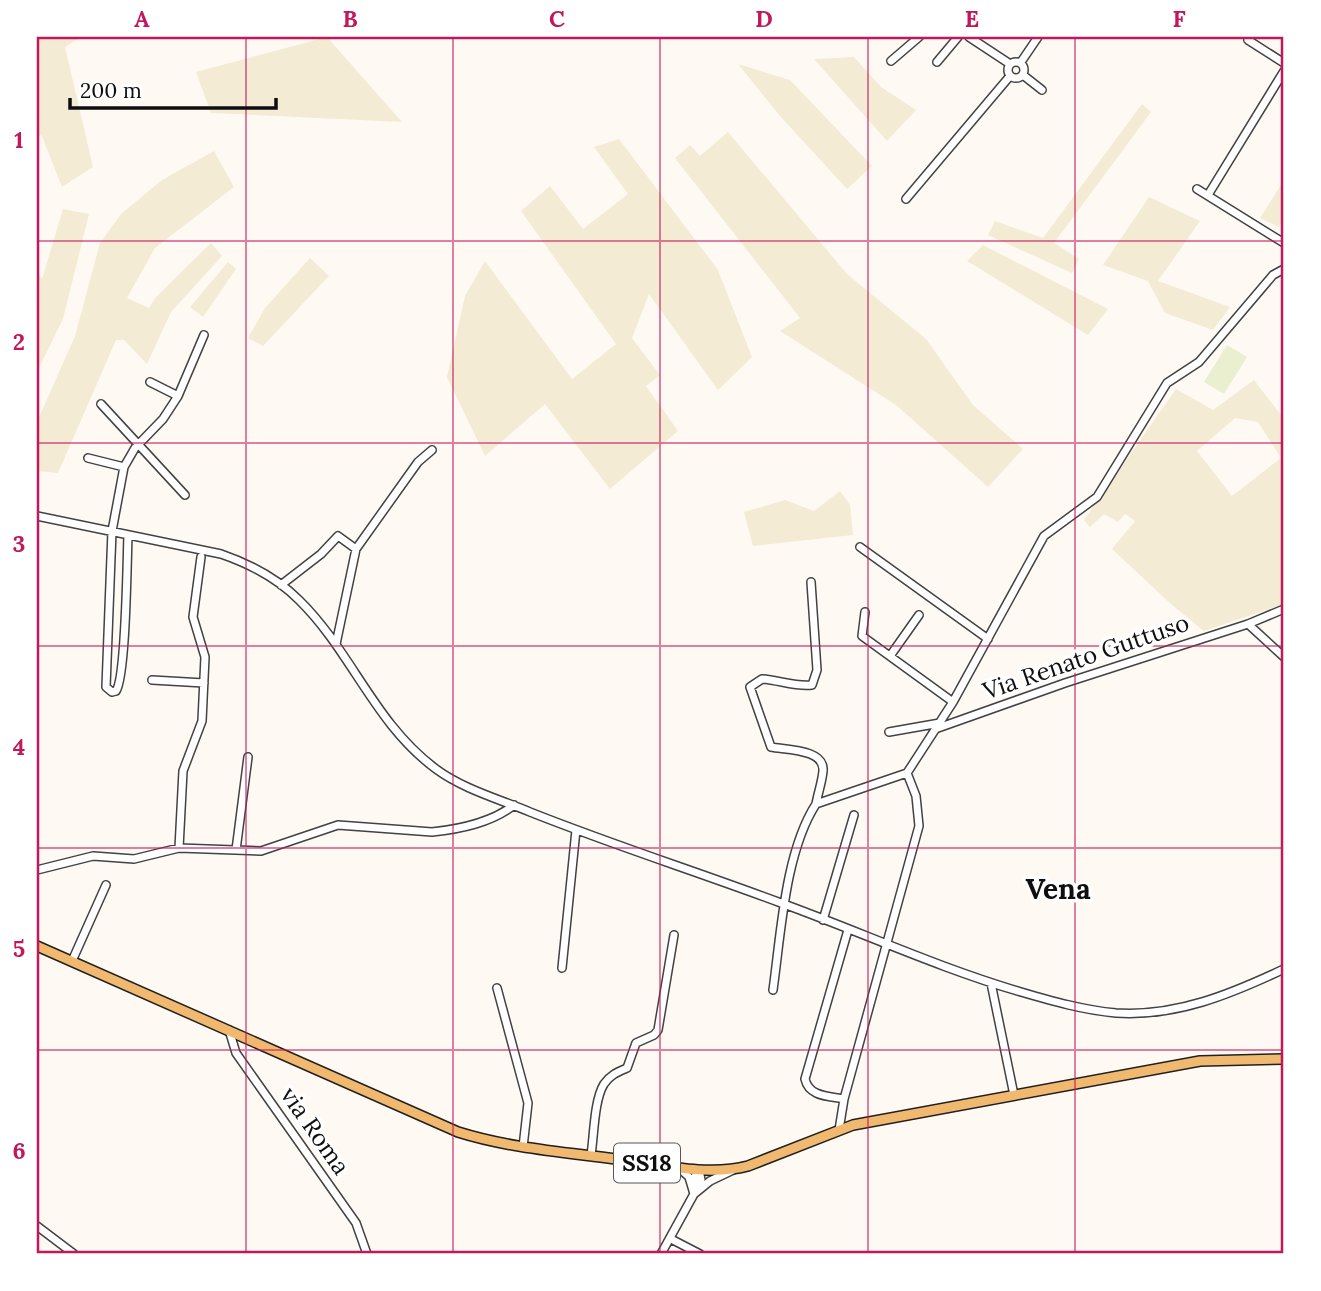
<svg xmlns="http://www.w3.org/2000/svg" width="1321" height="1291" font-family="Lora,serif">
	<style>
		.farmland { fill: #f3ebd3; fill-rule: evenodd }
		.pitch { fill: #eaefcf }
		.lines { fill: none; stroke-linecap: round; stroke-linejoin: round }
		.minor-casing { stroke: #424242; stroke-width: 10 }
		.major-casing { stroke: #202020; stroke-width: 12 }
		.minor { stroke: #fff; stroke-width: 7 }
		.major { stroke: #f1b970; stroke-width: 9 }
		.grid { fill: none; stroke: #c2185b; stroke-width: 2; stroke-opacity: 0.55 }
		.labels { text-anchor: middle; stroke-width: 7; stroke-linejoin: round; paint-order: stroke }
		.shield { fill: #fff; stroke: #575757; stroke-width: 2 }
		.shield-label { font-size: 23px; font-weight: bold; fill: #0f0f0f }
		.street-label { font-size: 24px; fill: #0f0f0f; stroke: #fff }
		.quarter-label { font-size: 28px; font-weight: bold; fill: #0f0f0f; stroke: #fff }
		.neatline { fill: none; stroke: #c2185b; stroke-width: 2.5 }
		.grid-label { font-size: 23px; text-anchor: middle; font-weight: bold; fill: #c2185b }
	</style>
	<rect width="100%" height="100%" fill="#fefaf3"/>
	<path class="farmland" d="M37 37H81L65 47 93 167 62 187 41 134 37 138Z
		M327 37 402 122 211 113 196 72Z
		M854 57 881 87 916 110 887 141 814 59Z
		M738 64 790 80 872 166 847 189 780 116Z
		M1142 104 1151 112 1054 243 1079 259 1072 273 988 235 995 221 1043 238Z
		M728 132 847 274 926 339 973 405 1023 449 988 487 896 405 780 331 800 318 675 158 690 145 700 156Z
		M619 139 718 270 752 357 718 390 649 294 632 338 660 375 646 386 678 431 610 489 545 404 485 456 447 377 465 296 485 261 572 379 616 344 521 211 550 186 583 229 628 194 594 147Z
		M214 151 234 187 155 248 127 298 149 308 156 297 211 243 222 256 171 312 147 364 124 340H116L58 473 37 471V422L75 336 100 243 121 214 162 180Z
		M1284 180V218L1279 227 1260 218Z
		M1149 197 1200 221 1158 281 1230 307 1213 330 1165 313 1148 281 1103 265Z
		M63 209 89 214 63 319 37 372V271L42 279Z
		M983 245 1108 309 1088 335 967 261Z
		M310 258 329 276 263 346 248 338 265 308Z
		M228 262 236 269 203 317 190 307Z
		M1254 380 1284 419V604L1204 631 1172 605 1112 549 1135 521 1125 514 1118 522 1104 514 1090 527 1084 520 1176 389 1213 410ZM1235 418 1258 422 1281 458 1232 496 1197 451Z
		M840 491 850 505 853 535 753 546 744 512 785 500 814 511Z"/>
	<path class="pitch" d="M1227 345 1247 357 1224 394 1204 382Z"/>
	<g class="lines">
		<g class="minor-casing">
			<path id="minor" d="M969 37 1010 64
				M1248 40 1284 63
				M891 61 919 37
				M1008 70a8 8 0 1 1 16 0a8 8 0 1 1-16 0Z
				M937 62 958 37
				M1021 62 1038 37
				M1023 75 1042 90
				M1197 189 1284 243
				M1208 195 1284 71
				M906 199 1010 76
				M150 382 178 396
				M101 404 185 495
				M88 458 124 467
				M37 516 221 554C250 564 277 578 299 600 352 652 374 723 436 769 463 789 499 799 530 812 613 845 698 872 781 903 861 932 939 968 1021 992 1052 1001 1083 1010 1116 1013 1176 1017 1231 994 1284 969
				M128 535C127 560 126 677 116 691L112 692 106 687 112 531 124 467 135 448 163 419 178 396 204 335
				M860 547 988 639
				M811 582 817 670 812 685C795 687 779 680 762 679L750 687 771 747C786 750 825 749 823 771 822 782 818 793 816 804
				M281 585 321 554 338 536 356 549
				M865 612 862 636 953 702
				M1248 624 1284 657
				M336 644 356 549 418 462 432 450
				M890 656 919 615
				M152 680 204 683
				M938 728 1065 683 1248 624 1284 609
				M889 732 940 723
				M179 848 183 771 202 721 205 657 193 617 201 557
				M236 850 248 757
				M37 870 93 856 134 859 179 848 261 851 338 825 432 832C460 829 491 823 514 805
				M823 920 854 815
				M72 961 106 885
				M562 968 576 830
				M991 983 1014 1095
				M497 988 528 1103 523 1147
				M773 990C781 933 785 852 816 804L907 773 953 702 1044 536 1097 497 1167 383 1199 362 1273 275 1284 269
				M229 1030 236 1053 356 1223 367 1254
				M844 1099C829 1096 809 1097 805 1079L848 930
				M839 1130 844 1099 919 826 916 796 907 773
				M591 1155C594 1136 594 1100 604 1084 610 1075 618 1072 627 1068L636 1043 654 1035 658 1030 674 935
				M678 1167 689 1177 694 1194 710 1181 733 1170
				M694 1186V1178L699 1170 701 1180 699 1188
				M37 1226 74 1254
				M671 1239 700 1254
				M661 1254 694 1194"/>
		</g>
		<g class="major-casing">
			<path id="major" d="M37 946 458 1132C509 1148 563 1152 616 1159 658 1164 707 1177 748 1166L853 1125 1200 1061 1284 1059"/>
		</g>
		<use href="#minor" class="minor"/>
		<use href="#major" class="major"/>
	</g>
	<path class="grid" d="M246 37V1254M453 37V1254M660 37V1254M868 37V1254M1075 37V1254M37 241H1284M37 443H1284M37 646H1284M37 848H1284M37 1050H1284"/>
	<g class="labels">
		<rect class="shield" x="614" y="1143.5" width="66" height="39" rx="5"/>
		<g class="shield-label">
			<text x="647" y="1171">SS18</text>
		</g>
		<g class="street-label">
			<text transform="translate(1086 657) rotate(-19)" y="8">Via Renato Guttuso</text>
			<text transform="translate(315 1131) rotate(55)" y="8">via Roma</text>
		</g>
		<g class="quarter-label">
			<text x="1058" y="899">Vena</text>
		</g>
	</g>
	<rect width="1321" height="1291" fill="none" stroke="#ffffff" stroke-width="77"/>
	<path d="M70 98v10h206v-10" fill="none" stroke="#0f0f0f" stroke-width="3.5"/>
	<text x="80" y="98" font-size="21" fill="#0f0f0f" stroke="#ffffff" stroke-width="5" paint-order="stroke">200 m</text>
	<rect x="38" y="38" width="1244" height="1214" class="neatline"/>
	<g class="grid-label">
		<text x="142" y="27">A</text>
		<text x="350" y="27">B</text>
		<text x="557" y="27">C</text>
		<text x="764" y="27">D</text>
		<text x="972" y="27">E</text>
		<text x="1179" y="27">F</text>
		<text x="19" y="148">1</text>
		<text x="19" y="350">2</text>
		<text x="19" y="552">3</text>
		<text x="19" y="755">4</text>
		<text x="19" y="957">5</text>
		<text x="19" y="1159">6</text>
	</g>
</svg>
